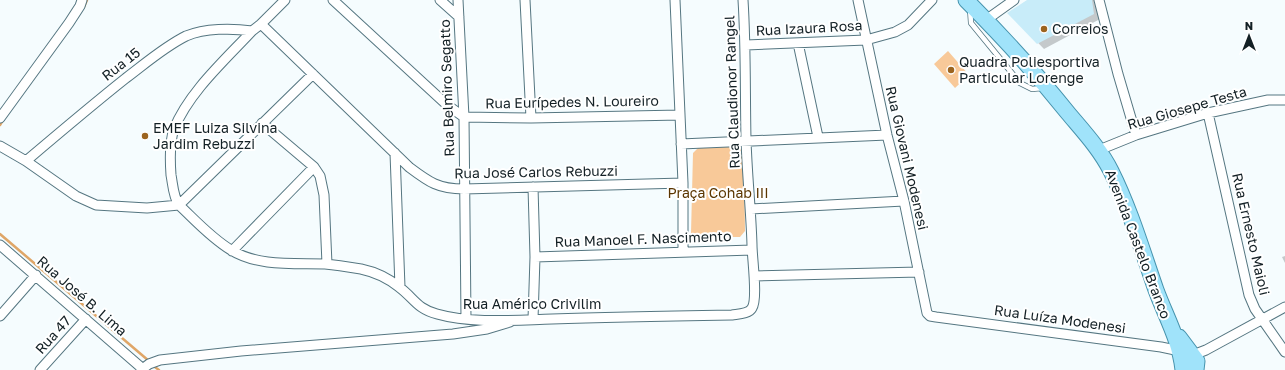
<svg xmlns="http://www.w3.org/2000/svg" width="1285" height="370" font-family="'Golos Text',sans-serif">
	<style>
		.green { fill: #f8c999 }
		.shadow { fill: #0003 }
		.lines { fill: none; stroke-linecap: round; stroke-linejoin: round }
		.stream { stroke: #dfa668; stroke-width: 2.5 }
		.building { fill: #c8ecf9 }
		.lane-casing { stroke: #557681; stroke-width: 6 }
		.street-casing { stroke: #557681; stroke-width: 11 }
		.primary-casing { stroke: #4693ad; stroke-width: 17 }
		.lane { stroke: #fff; stroke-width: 4.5 }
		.street { stroke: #fff; stroke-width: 9 }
		.primary { stroke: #a0e3fa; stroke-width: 15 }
		.poi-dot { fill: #9c641f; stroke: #fff; stroke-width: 1.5 }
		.labels { text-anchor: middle; stroke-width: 4; stroke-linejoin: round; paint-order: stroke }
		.street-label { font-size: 14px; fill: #132025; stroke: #fff }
		.poi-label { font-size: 14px; fill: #132025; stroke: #fff; text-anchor: start }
		.park-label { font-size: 14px; fill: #5b3601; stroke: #fff }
	</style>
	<rect width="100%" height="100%" fill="#f5fcfe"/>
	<path class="green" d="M948 51 969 75 955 88 934 64Z
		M741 144 744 154 745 231 740 237H697L691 233 693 153 700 146Z"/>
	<path class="shadow" d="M1028 0H1096L1100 19 1044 49 1009 13Z
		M1285 256V263L1282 257Z"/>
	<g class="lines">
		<path class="stream" d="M84 7 87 0
			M0 125 3 120
			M0 234 149 361
			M152 365 159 370"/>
	</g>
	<path class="building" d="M1027 0H1092L1094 14 1037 44 1007 13Z"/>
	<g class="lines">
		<g class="lane-casing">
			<path id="lane" d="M970 9 971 23 1020 83 1032 89 1043 88"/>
		</g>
		<g class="street-casing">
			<path id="street" d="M285 0 261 24 252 31C225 60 189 92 174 129 169 143 170 161 171 175 173 185 173 196 179 205 195 220 211 238 231 250 259 267 294 263 325 264 337 265 349 267 361 269 375 272 388 278 399 287 414 298 417 309 437 314 472 324 516 320 552 319 612 317 672 316 732 315 738 314 749 314 752 308 758 299 752 258 752 245 751 210 747 175 746 139 745 93 746 46 743 0
				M333 0 447 105 464 117 531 118 680 115
				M440 0 459 17
				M458 0 464 117 466 319
				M525 0 531 118
				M675 0 683 183V251
				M858 0 887 135 904 201 927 313 930 316 936 317 1161 347 1180 351
				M1099 0 1118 74 1136 135
				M986 20 1014 0
				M261 24 409 167C429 182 438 189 464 189L683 183
				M798 43 818 137
				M746 45 866 40 895 32 908 25 932 0
				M1208 113 1249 295 1255 309 1285 352
				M0 118 69 23 80 6 82 0
				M262 123 314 167 320 176 324 195 327 264
				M681 144 887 135
				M0 146 26 161 76 196 96 205 147 208 179 205 313 74
				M1099 150 1136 135 1208 113 1268 100H1285
				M395 153 400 287
				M26 161C59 133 92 105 126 78 146 63 164 47 186 36 205 28 232 28 252 31
				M751 209 904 201
				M0 245 144 370
				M232 251 314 167
				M535 257 752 250
				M754 276 919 272
				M0 316 36 275
				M533 319 535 257 533 187
				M1193 355 1206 350 1285 307
				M40 370 86 319
				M141 370 149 364 160 360 241 351 453 334 487 329 510 322"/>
		</g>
		<g class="primary-casing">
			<path id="primary" d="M966 0C1002 36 1036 73 1068 113 1083 131 1100 149 1111 171 1130 209 1142 250 1156 290 1166 317 1180 341 1183 370
				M1179 337 1197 361 1196 370"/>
		</g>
		<use href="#lane" class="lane"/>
		<use href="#street" class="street"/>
		<use href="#primary" class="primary"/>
	</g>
	<g class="poi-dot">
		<circle cx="1044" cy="29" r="4"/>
		<circle cx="951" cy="70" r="4"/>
		<circle cx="145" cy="136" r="4"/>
	</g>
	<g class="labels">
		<g class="street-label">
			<text transform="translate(809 28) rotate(-3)" y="5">Rua Izaura Rosa</text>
			<text transform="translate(121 64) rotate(-38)" y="5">Rua 15</text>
			<text transform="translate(447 88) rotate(-92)" y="5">Rua Belmiro Segatto</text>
			<text transform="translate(732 92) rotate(-92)" y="5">Rua Claudionor Rangel</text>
			<text transform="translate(572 102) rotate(-1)" y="5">Rua Eurípedes N. Loureiro</text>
			<text transform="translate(1187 108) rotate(-16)" y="5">Rua Giosepe Testa</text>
			<text transform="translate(907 158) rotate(77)" y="5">Rua Giovani Modenesi</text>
			<text transform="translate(536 172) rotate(-1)" y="5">Rua José Carlos Rebuzzi</text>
			<text transform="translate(1251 234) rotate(77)" y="5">Rua Ernesto Maioli</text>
			<text transform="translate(643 239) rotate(-2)" y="5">Rua Manoel F. Nascimento</text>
			<text transform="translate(1138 244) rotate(69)" y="5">Avenida Castelo Branco</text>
			<text transform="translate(82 296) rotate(41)" y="5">Rua José B. Lima</text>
			<text x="532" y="309">Rua Américo Crivilim</text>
			<text transform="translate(1060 319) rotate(8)" y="5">Rua Luíza Modenesi</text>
			<text transform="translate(53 335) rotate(-48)" y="5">Rua 47</text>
		</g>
		<g class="poi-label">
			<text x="1052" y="34">Correios</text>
			<text x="959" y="67">Quadra Poliesportiva<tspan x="959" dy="16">Particular Lorenge</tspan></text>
			<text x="153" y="133">EMEF Luiza Silvina<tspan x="153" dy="16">Jardim Rebuzzi</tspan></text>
		</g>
		<g class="park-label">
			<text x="718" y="198">Praça Cohab III</text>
		</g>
	</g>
	<g transform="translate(1249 36)" stroke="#ffffff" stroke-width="3" paint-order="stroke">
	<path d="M0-3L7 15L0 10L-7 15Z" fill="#132025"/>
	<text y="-6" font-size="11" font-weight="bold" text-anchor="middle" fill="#132025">N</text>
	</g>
</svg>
